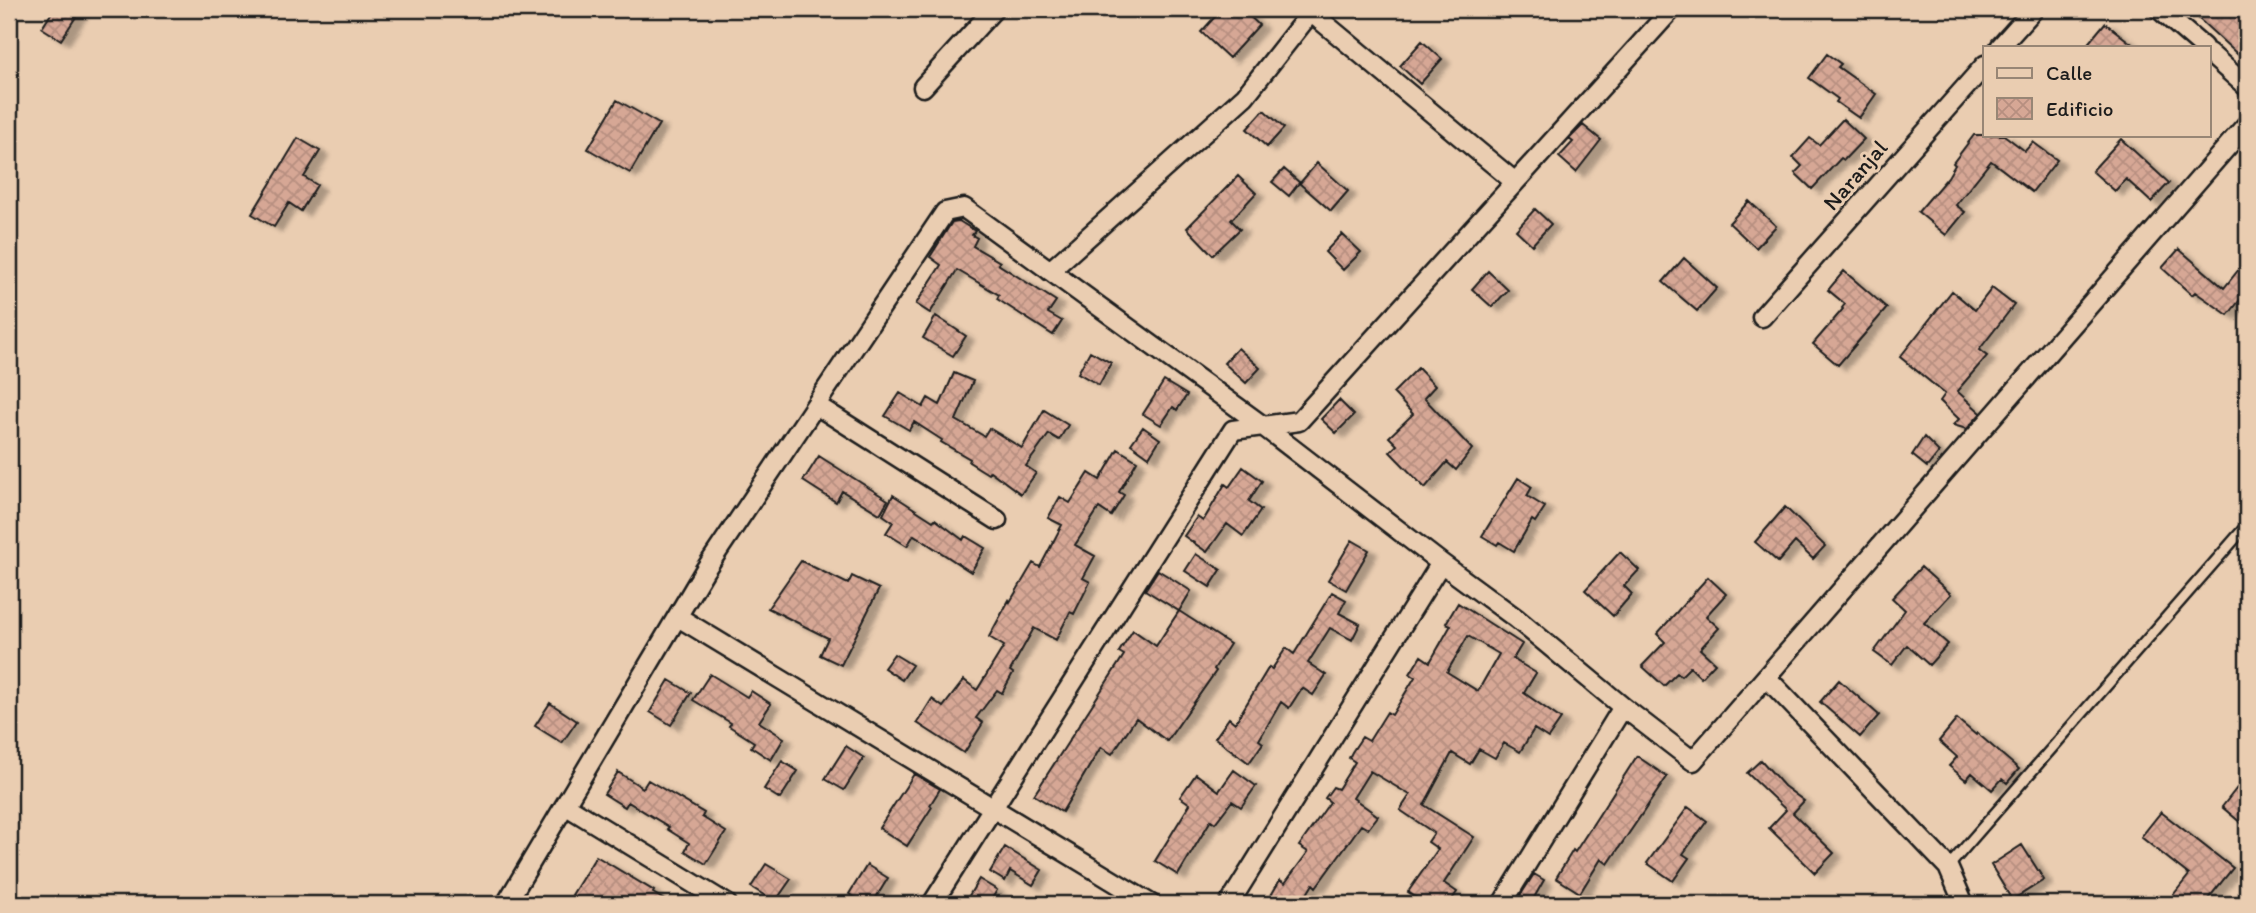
<svg xmlns="http://www.w3.org/2000/svg" width="2256" height="913" font-family="Itim,sans-serif">
	<style>
		.building { fill: url(#building-cross-hatch); stroke: #1c1c1c; stroke-width: 2; fill-rule: evenodd; filter: url(#shadow) }
		.lines { fill: none; stroke-linecap: round; stroke-linejoin: round }
		.lane-casing { stroke: #1c1c1c; stroke-width: 14 }
		.street-casing { stroke: #1c1c1c; stroke-width: 23 }
		.lane { stroke: #eacdb1; stroke-width: 9 }
		.street { stroke: #eacdb1; stroke-width: 18 }
		.labels { text-anchor: middle; stroke-width: 6; stroke-linejoin: round; paint-order: stroke }
		.street-label { font-size: 23px; fill: #1c1c1c; stroke: #eacdb1 }
	</style>
	<defs>
		<pattern id="building-cross-hatch" width="8" height="8" patternUnits="userSpaceOnUse" patternTransform="scale(1.75)"><rect width="8" height="8" fill="#d6a795"/><path d="M0 0l8 8M0 8l8-8" fill="none" stroke="#b78f80"/></pattern>
		<filter id="shadow"><feDropShadow dx="8" dy="4.5" stdDeviation="2" flood-color="#0004"/></filter>
	</defs>
	<rect width="100%" height="100%" fill="#eacdb1"/>
	<filter id="ink" filterUnits="userSpaceOnUse"><feTurbulence type="fractalNoise" baseFrequency=".0143" numOctaves="2"/><feDisplacementMap in="SourceGraphic" scale="14" xChannelSelector="R" yChannelSelector="G"/><feConvolveMatrix kernelMatrix="1 2 1 2 8 2 1 2 1" color-interpolation-filters="sRGB"/></filter>
	<g filter="url(#ink)">
		<path class="building" d="M54 9H81L61 40 42 28Z
			M1222 9H1242L1259 25 1229 58 1201 32Z
			M2208 9H2231L2247 24V63L2199 19Z
			M2105 23 2136 47H2085Z
			M1422 41 1442 59 1420 84 1400 66Z
			M1827 54 1841 64 1838 67 1876 94 1859 118 1836 102 1838 99 1809 78Z
			M617 100 659 124 630 173 588 149Z
			M1264 110 1284 128 1267 147 1247 129Z
			M1843 119 1864 139 1844 160 1841 158 1812 189 1795 173 1802 166 1793 157 1810 138 1819 145Z
			M1583 125 1601 140 1576 172 1559 157 1573 142 1569 139Z
			M1974 135H2004L2025 151 2033 142 2057 160 2032 192 1991 161 1956 205 1965 212 1946 235 1918 212 1948 177 1955 165 1953 163Z
			M298 138 320 151 304 177 317 185 301 211 289 203 274 227 252 214Z
			M2121 139 2169 183 2151 202 2126 179 2115 191 2092 171Z
			M1317 163 1348 191 1331 211 1299 183 1289 196 1272 182 1284 169 1300 183Z
			M1238 176 1256 193 1231 220 1240 229 1213 255 1187 228Z
			M1749 201 1776 226 1756 248 1729 223Z
			M1535 209 1551 224 1532 245 1516 230Z
			M959 221 975 231 972 235 977 238 973 246 1000 262 998 264 1056 301 1048 313 1062 321 1053 335 997 299 999 295 957 270 930 313 916 304 941 265 930 257 952 222Z
			M1342 234 1361 252 1343 270 1325 252Z
			M2179 249 2224 288 2247 259V307L2240 300 2228 315 2195 292 2192 295 2162 268Z
			M1684 258 1717 288 1697 311 1663 282Z
			M1488 271 1508 290 1492 307 1472 289Z
			M1844 271 1887 308 1838 365 1813 344 1843 309 1842 308 1845 304 1828 290Z
			M1992 288 2014 305 1979 350 1987 356 1957 391 1981 413 1967 429 1953 425 1959 419 1940 401 1945 394 1900 357 1952 291 1975 310Z
			M936 316 966 336 953 356 923 338Z
			M1238 348 1260 368 1246 383 1224 363Z
			M1090 351 1111 363 1099 385 1078 373Z
			M1418 368 1435 386 1424 398 1472 449 1456 470 1447 462 1425 488 1390 452 1397 445 1389 437 1413 414 1393 393Z
			M954 373 973 381 956 420 984 436 989 428 1022 448 1044 410 1068 425 1059 440 1049 434 1026 466 1036 473 1021 494 990 471 988 474 969 462 970 459 941 442 942 440 914 422 909 430 885 416 900 393 923 407 928 398 940 405Z
			M1164 381 1187 395 1177 410 1173 407 1161 425 1143 414Z
			M1339 400 1354 415 1336 433 1321 419Z
			M1143 427 1160 439 1149 457 1131 444Z
			M1924 437 1939 452 1927 467 1912 455Z
			M1118 449 1137 461 1119 492 1124 495 1111 516 1099 508 1075 545 1095 556 1083 578 1090 582 1074 614 1070 612 1056 640 1034 628 1010 671 1013 673 1002 693 997 690 976 718 983 723 964 753 917 723 932 699 943 707 964 680 977 690 1004 646 989 637 1009 600 1010 602 1033 563 1040 567 1062 525 1048 518 1060 497 1070 503 1089 473 1100 480Z
			M819 456 888 500 880 514 842 491 836 502 803 481Z
			M1243 467 1262 481 1249 501 1261 510 1243 536 1227 524 1207 552 1184 536 1197 517 1203 521 1225 484 1229 487Z
			M1518 478 1532 487 1527 496 1545 507 1535 522 1532 520 1514 551 1499 542 1497 545 1482 536Z
			M893 495 933 521 935 519 963 540 965 536 985 548 971 572 914 535 907 546 886 533 893 522 883 515Z
			M1785 507 1825 546 1813 559 1795 542 1778 562 1755 542Z
			M1352 540 1369 550 1346 590 1328 580Z
			M1620 552 1639 570 1624 586 1632 594 1613 616 1585 590Z
			M1196 554 1221 570 1210 587 1185 571Z
			M801 561 848 584 852 576 879 589 841 665 820 655 828 638 768 608Z
			M1921 567 1951 594 1924 623 1948 644 1929 665 1907 645 1892 665 1874 652 1905 610 1892 598Z
			M1158 570 1191 591 1179 611 1145 590Z
			M1708 577 1726 594 1706 616 1719 628 1700 649 1715 663 1701 678 1690 667 1681 676 1677 673 1664 686 1642 666 1665 642 1657 634Z
			M1332 592 1346 600 1339 613 1360 624 1352 640 1330 628 1308 663 1326 675 1313 695 1302 688 1289 708 1281 702 1259 740 1263 743 1249 763 1215 738 1229 718 1235 723 1269 667 1272 669 1286 648 1294 654Z
			M1458 603 1522 644 1513 659 1536 673 1524 693 1561 719 1548 738 1534 729 1520 752 1504 743 1495 758 1479 749 1470 764 1452 753 1424 805 1474 837 1444 883 1457 892 1449 904H1426L1408 892 1438 849 1428 842 1434 833 1400 810 1410 795 1370 771 1353 798 1378 816 1368 829 1361 825 1316 887 1313 884 1301 904H1266L1280 880 1285 883 1308 852 1299 846 1330 802 1325 798 1333 787 1338 789 1355 762 1349 758 1352 752 1362 737 1369 741 1387 712 1392 715 1415 677 1410 674 1421 656 1430 662 1451 625 1446 623ZM1468 636 1499 654 1478 691 1447 672Z
			M1179 611 1230 644 1214 669 1216 671 1167 741 1136 718 1112 754 1101 747 1062 812 1034 795 1124 655 1119 652 1133 630 1156 646Z
			M894 654 912 665 902 680 884 668Z
			M710 674 747 697 751 691 771 704 759 722 784 738 771 760 751 747 754 742 729 726 731 723 693 700Z
			M669 680 691 693 671 725 650 712Z
			M1839 680 1879 715 1860 737 1820 702Z
			M550 703 577 721 562 743 535 726Z
			M1957 719 1976 735 1977 733 2019 769 2007 783 2002 779 1992 790 1972 773 1966 780 1949 766 1957 757 1939 741Z
			M846 746 864 758 844 790 825 779Z
			M1637 756 1667 777 1608 864 1601 859 1580 893 1556 878 1573 850 1575 852Z
			M1761 760 1784 786 1804 801 1793 813 1834 853 1815 873 1769 828 1786 810 1747 773Z
			M782 761 798 771 780 799 764 789Z
			M1234 770 1256 786 1241 807 1232 801 1215 823 1211 820 1178 875 1155 861 1190 804 1180 797 1196 774 1219 791Z
			M618 772 643 788 648 780 704 813 702 817 726 832 706 864 685 851 689 843 667 829 669 827 628 802 625 807 604 794Z
			M914 774 940 789 930 805 932 807 907 846 879 828Z
			M2247 775V828L2222 807Z
			M1688 807 1707 821 1683 854 1689 858 1673 881 1647 863Z
			M2161 812 2233 868 2204 904H2166L2189 875 2141 837Z
			M2022 845 2044 880 2012 900 1991 865Z
			M1005 847 1042 870 1033 885 1010 871 1005 881 990 872Z
			M596 856 654 891 653 893 671 904H588L572 895Z
			M766 864 791 879 775 902 751 887Z
			M867 865 888 878 872 904H864L849 894Z
			M1534 874 1544 880 1531 903 1520 896Z
			M979 879 997 890 989 904H964Z"/>
		<g class="lines">
			<g class="lane-casing">
				<path id="lane" d="M1948 867 2247 525"/>
			</g>
			<g class="street-casing">
				<path id="street" d="M1307 9 1515 182
					M2159 9 2203 47
					M2000 47 2034 9
					M2209 53 2247 87
					M923 87 994 9
					M1050 271 1245 96 1311 12
					M1762 317 1985 65
					M816 405 997 520
					M678 617 1151 904
					M1767 678 1948 867 1964 904
					M565 805 727 904
					M506 904 705 570 945 212 964 208 1263 426 1299 421 1672 9
					M932 904 1233 430 1263 426 1441 563 1517 619 1623 707 1693 761 2247 124
					M1229 904 1441 563
					M1502 904 1623 707"/>
			</g>
			<use href="#lane" class="lane"/>
			<use href="#street" class="street"/>
		</g>
	</g>
	<g class="labels">
		<g class="street-label">
			<text transform="translate(1855 175) rotate(-49)" y="8">Naranjal</text>
		</g>
	</g>
	<rect width="2256" height="913" fill="none" stroke="#eacdb1" stroke-width="35"/>
	<rect x="18" y="18" width="2221" height="878" fill="none" stroke="#1c1c1c" stroke-width="2.5" filter="url(#ink)"/>
	<rect x="1983" y="46" width="228" height="91" fill="#eacdb1" stroke="#988675" stroke-width="2"/>
	<rect x="1997" y="68" width="35" height="10" fill="#eacdb1" stroke="#988675" stroke-width="2"/>
	<text x="2046" y="80" font-size="21" fill="#1c1c1c">Calle</text>
	<rect x="1997" y="98" width="35" height="21" fill="url(#building-cross-hatch)" stroke="#988675" stroke-width="2"/>
	<text x="2046" y="116" font-size="21" fill="#1c1c1c">Edificio</text>
</svg>
